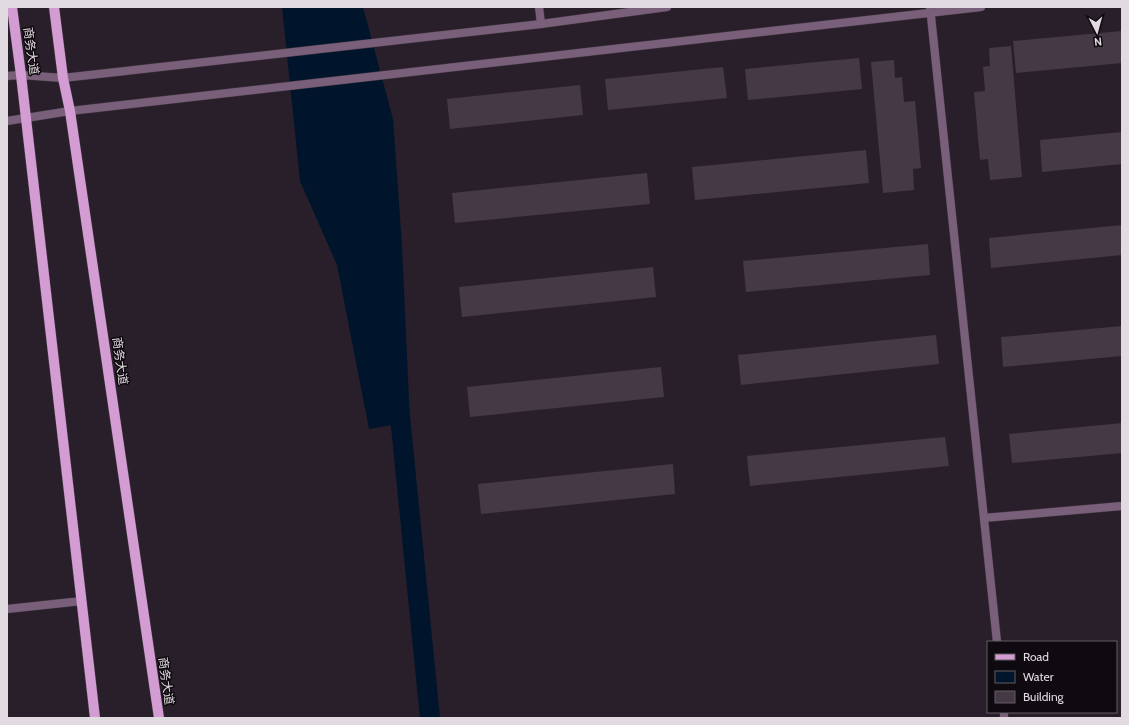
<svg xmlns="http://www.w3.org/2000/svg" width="1129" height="725" font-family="Cabin,'Noto Sans SC',sans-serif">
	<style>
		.water { fill: #00152b }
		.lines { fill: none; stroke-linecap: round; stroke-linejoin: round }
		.canal { stroke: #00152b; stroke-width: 20 }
		.building { fill: #443945 }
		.minor-casing { stroke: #433944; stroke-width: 9 }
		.tertiary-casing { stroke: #433944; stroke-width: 9 }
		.primary-casing { stroke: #433944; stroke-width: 11 }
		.minor { stroke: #7a5f7a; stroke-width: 8 }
		.tertiary { stroke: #7a5f7a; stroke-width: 8 }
		.primary { stroke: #d39cd3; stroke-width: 10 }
		.labels { text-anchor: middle; stroke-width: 3; stroke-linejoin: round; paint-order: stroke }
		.street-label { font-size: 12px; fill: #e1dae1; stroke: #0f0a0f }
	</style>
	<rect width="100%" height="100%" fill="#291f2a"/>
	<path class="water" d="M282 7H363L393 119 402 245 410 422 369 429 337 265 300 181Z"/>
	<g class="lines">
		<path class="canal" d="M398 396 430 718"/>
	</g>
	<path class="building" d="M1122 31V63L1016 73 1013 41Z
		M1011 46 1022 177 990 180 988 159 980 160 974 92 985 91 983 67 990 66 989 48Z
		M859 58 862 89 748 100 745 69Z
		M894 60 895 78 902 77 904 102 915 101 921 168 913 169 914 190 883 193 871 62Z
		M723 67 727 98 608 110 605 79Z
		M580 85 583 115 450 129 447 99Z
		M1122 132V164L1042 172 1040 140Z
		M866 150 869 183 695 200 692 167Z
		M647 173 650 204 455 223 452 193Z
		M1122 225V255L991 268 989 238Z
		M928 244 930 275 746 292 743 261Z
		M653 267 656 297 462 317 459 287Z
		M1122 326V356L1003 367 1001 337Z
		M936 335 939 364 741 385 738 355Z
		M661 367 664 397 470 417 467 387Z
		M1122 423V453L1012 463 1009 434Z
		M945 437 949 466 750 486 747 456Z
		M673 464 675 494 481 514 478 484Z"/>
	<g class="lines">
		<g class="minor-casing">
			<path id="minor" d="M539 7 541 24
				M930 7 997 642
				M984 518 1122 506
				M7 609 82 601
				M1004 712V718"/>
		</g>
		<g class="tertiary-casing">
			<path id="tertiary" d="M7 76 21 75 63 78 541 24 667 7
				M7 121 70 111 981 7"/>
		</g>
		<g class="primary-casing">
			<path id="primary" d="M12 7 21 75 95 718
				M54 7 63 78 70 111 159 718"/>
		</g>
		<use href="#minor" class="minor"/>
		<use href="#tertiary" class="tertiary"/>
		<use href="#primary" class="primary"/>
	</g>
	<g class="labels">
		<g class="street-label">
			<text transform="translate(31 51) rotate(82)" y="4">商务大道</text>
			<text transform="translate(120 361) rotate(82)" y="4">商务大道</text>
			<text transform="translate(166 681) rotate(82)" y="4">商务大道</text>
		</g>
	</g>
	<rect width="1129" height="725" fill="none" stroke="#e1dae1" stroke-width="16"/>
	<rect x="987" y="641" width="130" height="72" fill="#0f0a0f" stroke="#635d63"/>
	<rect x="995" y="654" width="20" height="6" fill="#d39cd3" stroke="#635d63"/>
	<text x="1023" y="661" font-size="12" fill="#e1dae1">Road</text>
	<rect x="995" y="671" width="20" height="12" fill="#00152b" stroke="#635d63"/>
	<text x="1023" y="681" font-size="12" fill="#e1dae1">Water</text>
	<rect x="995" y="691" width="20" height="12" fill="#443945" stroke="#635d63"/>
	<text x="1023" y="701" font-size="12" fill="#e1dae1">Building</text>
	<g transform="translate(1097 32) rotate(174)" stroke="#0f0a0f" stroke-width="3" paint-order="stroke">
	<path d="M0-3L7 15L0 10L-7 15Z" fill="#e1dae1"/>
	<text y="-6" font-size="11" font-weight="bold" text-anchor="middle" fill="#e1dae1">N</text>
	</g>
</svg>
